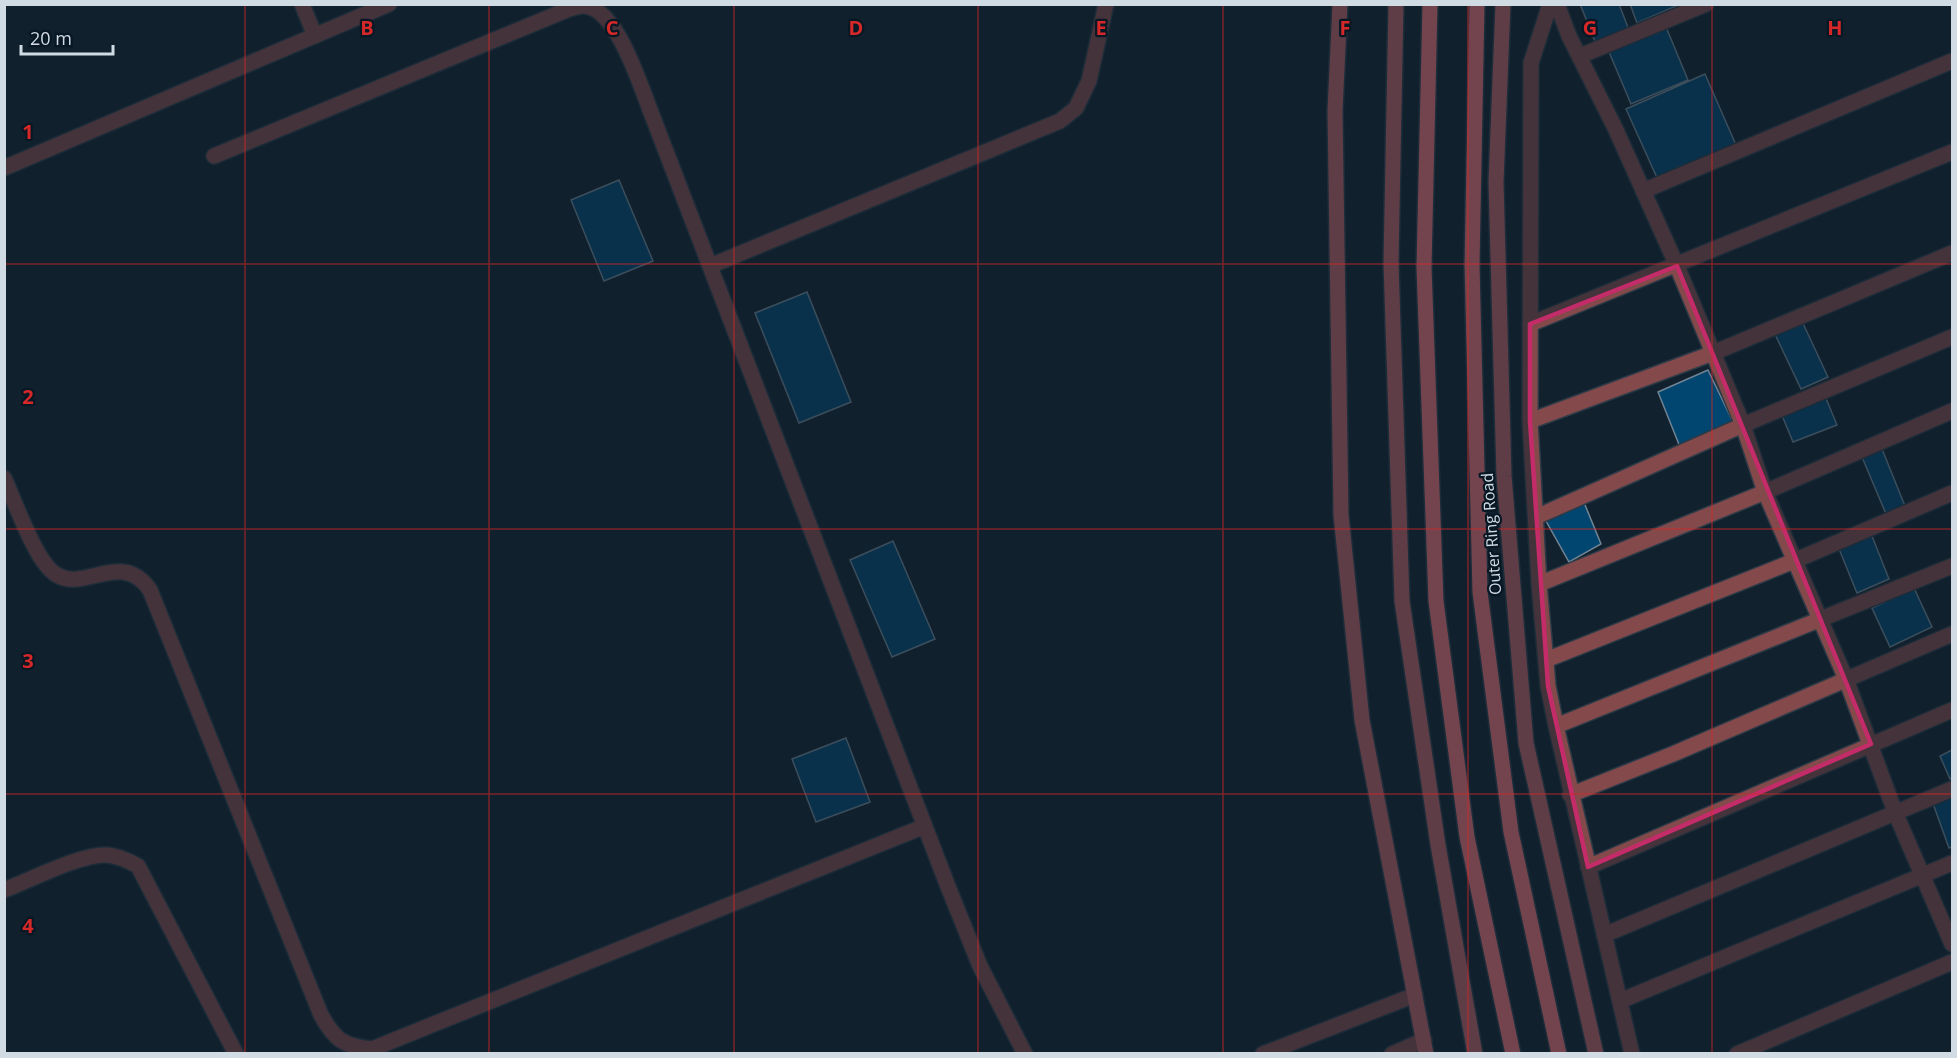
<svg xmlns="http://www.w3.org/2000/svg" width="1957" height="1058" font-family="'Open Sans',sans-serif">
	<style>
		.building { fill: #004671; stroke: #718494; stroke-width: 1.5 }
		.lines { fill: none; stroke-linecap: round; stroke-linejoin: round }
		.lane-casing { stroke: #2c3b47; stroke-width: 18 }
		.street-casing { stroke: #2c3b47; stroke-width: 18 }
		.secondary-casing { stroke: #2c3b47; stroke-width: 18 }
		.primary-casing { stroke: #2c3b47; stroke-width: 18 }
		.lane { stroke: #84494b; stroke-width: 15 }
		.street { stroke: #84494b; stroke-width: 15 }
		.secondary { stroke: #bd5f64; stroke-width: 15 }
		.primary { stroke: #ea6f77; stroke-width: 15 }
		.marked { fill: none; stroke: #c42c69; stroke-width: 4.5; stroke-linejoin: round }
		.grid { fill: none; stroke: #d62828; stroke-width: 1.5; stroke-opacity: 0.55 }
		.labels { text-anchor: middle; stroke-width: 4.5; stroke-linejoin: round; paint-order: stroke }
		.street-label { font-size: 16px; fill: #d1dbe4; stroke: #081724 }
		.grid-label { font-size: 20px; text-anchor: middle; font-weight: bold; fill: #d62828; stroke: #081724; stroke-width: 4.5; stroke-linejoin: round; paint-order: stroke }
	</style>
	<rect width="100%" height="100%" fill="#11212e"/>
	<path class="building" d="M1580 4H1619L1629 30 1596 44Z
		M1630 4H1681L1637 23Z
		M1666 27 1688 80 1631 104 1609 52Z
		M1705 74 1736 145 1658 180 1626 109Z
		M619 180 653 261 604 281 571 200Z
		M807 292 851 402 799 423 755 313Z
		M1801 319 1828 377 1801 389 1774 332Z
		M1708 370 1733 422 1680 447 1658 392Z
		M1825 396 1837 425 1793 442 1781 413Z
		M1882 449 1905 506 1886 514 1862 457Z
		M1583 500 1601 544 1569 562 1546 521Z
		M1872 536 1889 579 1857 593 1839 549Z
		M893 541 935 639 892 657 850 560Z
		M1914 588 1932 627 1890 647 1872 608Z
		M846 738 870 802 816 822 792 759Z
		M1952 750V778L1950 779 1940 756Z
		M1952 791V847L1949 848 1931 798Z"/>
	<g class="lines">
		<g class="lane-casing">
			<path id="lane" d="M302 4 315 36
				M214 156 569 9C573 8 579 6 583 6 617 6 641 88 652 115L947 884 980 966 1025 1054
				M4 168 389 4
				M710 266 1060 121 1076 108 1089 81 1106 4
				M4 478C15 501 36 564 57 575 85 592 122 549 150 590L321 1015C335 1040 343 1046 372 1049L925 826
				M1263 1054 1415 995"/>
		</g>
		<g class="street-casing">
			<path id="street" d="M1550 4 1531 63 1530 421 1539 584 1548 686 1556 726 1632 1054
				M1557 4 1569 36 1616 130 1677 266 1743 425 1765 492 1846 679 1895 812 1952 944
				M1580 56 1706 4
				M1643 191 1952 61
				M1530 324 1952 152
				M1530 421 1713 353 1952 253
				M1536 517 1743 425 1952 337
				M1539 584 1765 492 1952 411
				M1546 660 1794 561 1952 493
				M1556 726 1952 566
				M1570 795 1673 754 1952 634
				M1588 867 1952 710
				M4 890C29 881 82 853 107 855 119 856 129 861 138 866L236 1054
				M1604 935 1952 789
				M1620 1001 1952 863
				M1392 1054 1424 1040
				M1737 1054 1952 962"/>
		</g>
		<g class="secondary-casing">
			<path id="secondary" d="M1340 4 1335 111 1341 515 1362 720 1426 1054
				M1396 4 1391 263 1402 601 1438 845 1475 1054
				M1503 4 1496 182 1504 476 1526 743 1596 1054"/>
		</g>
		<g class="primary-casing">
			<path id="primary" d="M1430 4 1424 267 1436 601 1467 837 1513 1054
				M1477 4 1472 265 1480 592 1511 832 1559 1054"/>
		</g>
		<use href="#lane" class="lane"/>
		<use href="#street" class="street"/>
		<use href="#secondary" class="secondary"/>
		<use href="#primary" class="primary"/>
	</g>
	<path d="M0 0H1957V1058H0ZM1677 266 1871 744 1588 867 1548 686 1530 421V324Z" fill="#11212e" fill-opacity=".55" fill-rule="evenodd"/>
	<path class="marked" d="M1677 266 1871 744 1588 867 1548 686 1530 421V324Z"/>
	<path class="grid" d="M245 4V1054M489 4V1054M734 4V1054M978 4V1054M1223 4V1054M1468 4V1054M1712 4V1054M4 264H1952M4 529H1952M4 794H1952"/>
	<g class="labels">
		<g class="street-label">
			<text transform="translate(1491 534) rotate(-94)" y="6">Outer Ring Road</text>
		</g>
	</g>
	<g class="grid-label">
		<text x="367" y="35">B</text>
		<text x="612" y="35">C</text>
		<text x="856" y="35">D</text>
		<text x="1101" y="35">E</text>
		<text x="1345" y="35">F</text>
		<text x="1590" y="35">G</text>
		<text x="1835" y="35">H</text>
		<text x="28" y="139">1</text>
		<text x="28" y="404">2</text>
		<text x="28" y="668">3</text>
		<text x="28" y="933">4</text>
	</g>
	<rect width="1957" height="1058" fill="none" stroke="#d1dbe4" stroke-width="12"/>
	<path d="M21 45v9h92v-9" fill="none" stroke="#d1dbe4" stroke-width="3"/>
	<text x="30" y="45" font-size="18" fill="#d1dbe4" stroke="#081724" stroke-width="4.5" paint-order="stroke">20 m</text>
</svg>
